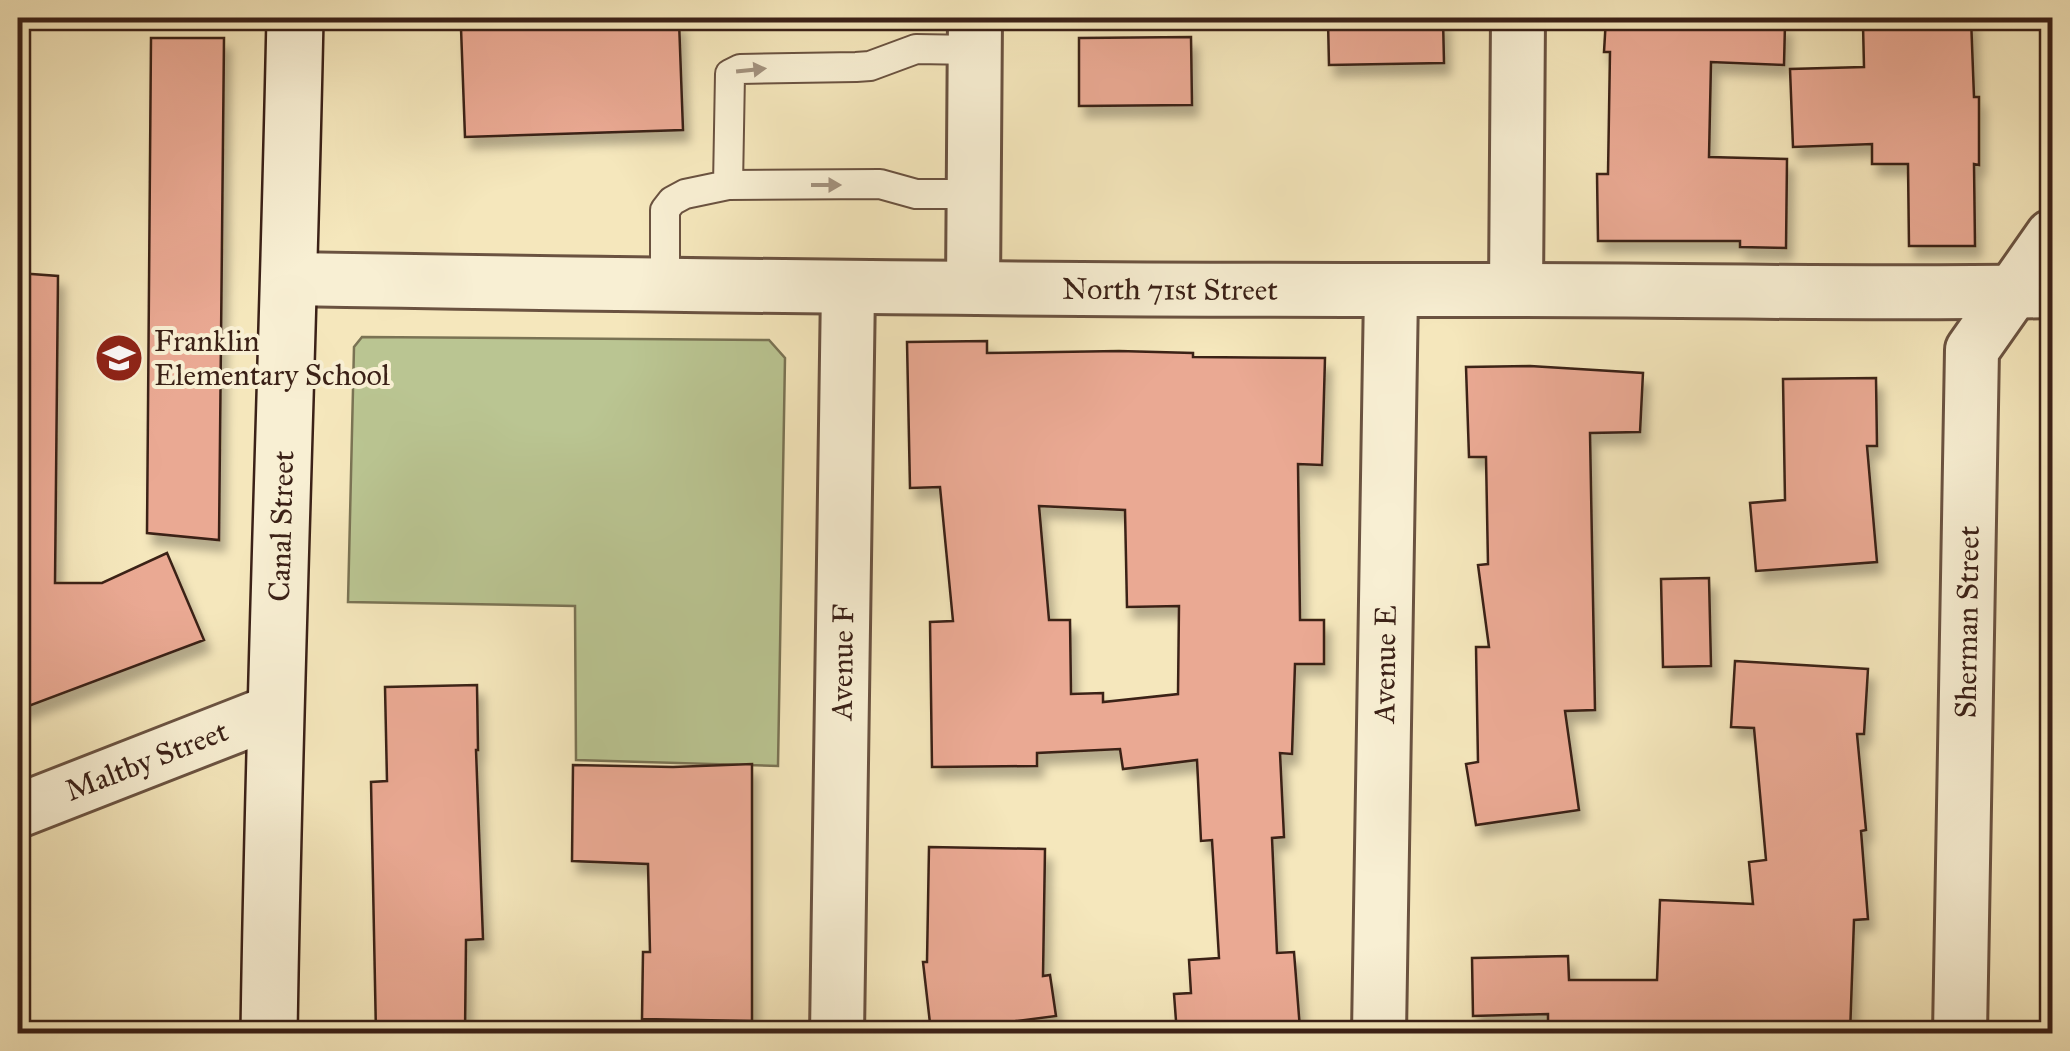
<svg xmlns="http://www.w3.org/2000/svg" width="2070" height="1051" font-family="'IM FELL Great Primer',serif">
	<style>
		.green { fill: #bac592; stroke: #7a7354; stroke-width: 2.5 }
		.building { fill: #eaa993; stroke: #3b2117; stroke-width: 2.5; fill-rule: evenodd; filter: url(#shadow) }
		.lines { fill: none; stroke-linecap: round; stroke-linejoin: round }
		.lane-casing { stroke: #6a5240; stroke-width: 32 }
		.street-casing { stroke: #6a5240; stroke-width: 58 }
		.secondary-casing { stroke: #3b2117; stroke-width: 60 }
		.lane { stroke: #f8efd3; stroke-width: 28 }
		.street { stroke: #f8efd3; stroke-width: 52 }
		.secondary { stroke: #f8efd3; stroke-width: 55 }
		.oneway { fill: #a3927e }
		.labels { text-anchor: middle; stroke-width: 8; stroke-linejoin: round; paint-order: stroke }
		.street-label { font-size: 30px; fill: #3b2117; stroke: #f8efd3 }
		.poi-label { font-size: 30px; fill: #3b2117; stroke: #f8efd3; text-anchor: start }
	</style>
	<defs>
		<filter id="shadow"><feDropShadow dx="6" dy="11" stdDeviation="5" flood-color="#0004"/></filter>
	</defs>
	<rect width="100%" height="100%" fill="#f5e7bc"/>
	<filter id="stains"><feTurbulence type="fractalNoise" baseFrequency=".002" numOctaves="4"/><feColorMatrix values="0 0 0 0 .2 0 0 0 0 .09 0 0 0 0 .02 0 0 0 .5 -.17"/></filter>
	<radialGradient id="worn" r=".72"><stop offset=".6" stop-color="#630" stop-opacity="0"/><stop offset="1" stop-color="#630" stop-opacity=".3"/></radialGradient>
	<path class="green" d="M362 337 769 340 785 358 778 766 576 760 575 606 348 602 354 347Z"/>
	<path class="building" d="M1606 18H1699L1785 24 1784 65 1711 62 1709 157 1787 159 1786 248 1740 247V241H1598L1597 174H1608L1610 52H1604Z
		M1971 18 1974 97H1979V165L1974 164 1975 246H1909L1908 164H1872V144L1793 147 1790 69 1864 67 1863 25 1888 24V20Z
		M1443 19 1444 63 1329 65 1328 21Z
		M679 21 683 130 465 137 461 28Z
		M1191 37 1192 105 1079 106V38Z
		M151 38H224L219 540 147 533Z
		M18 273 58 276 55 583H102L167 553 204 640 18 710Z
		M987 341V353L1119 351 1193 353V357L1325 358 1322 465 1298 464 1300 620H1324V664H1295L1292 754 1280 753 1284 837 1272 838 1277 953 1294 952 1300 1029 1177 1034 1174 994 1191 993 1189 960 1219 958 1212 840 1201 841 1197 760 1123 769 1120 749 1037 753V766L932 767 930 622 953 621 940 487 910 488 907 342ZM1039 506 1125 510 1127 607 1179 606 1178 694 1103 702V693L1071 694 1070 620H1049Z
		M1530 366 1643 373 1640 432 1590 433 1595 710 1565 711 1579 810 1476 825 1466 764 1478 762 1476 647H1489L1478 565 1488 564 1486 457H1469L1466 367Z
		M1876 378 1877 446H1867L1877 562 1756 571 1750 503 1785 500 1783 379Z
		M1709 578 1711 666 1663 667 1661 579Z
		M1735 661 1868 669 1864 734H1857L1866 830 1861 831 1868 919 1854 920 1850 1034H1548V1014L1473 1016 1472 958 1568 956 1569 980H1657L1660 900 1753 904 1749 862 1766 860 1754 728 1731 727Z
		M477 685 478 750H476L483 939 466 940 465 1034H376L371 782 387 781 385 687Z
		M752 764V1021L642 1019 643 952H650L648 864 572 861 573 765 673 767Z
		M929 847 1045 849 1043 976 1050 975 1056 1016 931 1032 923 962H927Z"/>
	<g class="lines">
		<g class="lane-casing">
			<path id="lane" d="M728 185 730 74 740 69 856 67 870 66 916 49 975 50
				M665 286V210L672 201 685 194 728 185 880 184 916 194H974"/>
		</g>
		<g class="street-casing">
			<g id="street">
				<path id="s1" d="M290 279C700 286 1111 291 1521 290 1698 290 1875 295 2052 291"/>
				<path d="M973 287 975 18"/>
				<path d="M1516 290 1518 18"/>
				<path id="s2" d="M18 811 274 711"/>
				<path id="s3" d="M837 1034 848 289"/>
				<path id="s4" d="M1379 1034 1391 293"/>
				<path id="s5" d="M1960 1034 1972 350 2052 236"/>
			</g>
		</g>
		<g class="secondary-casing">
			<g id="secondary">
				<path id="s6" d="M269 1034C274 695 288 356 295 18"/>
			</g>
		</g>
		<use href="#lane" class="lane"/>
		<use href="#street" class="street"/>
		<use href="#secondary" class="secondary"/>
	</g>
	<defs><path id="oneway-solid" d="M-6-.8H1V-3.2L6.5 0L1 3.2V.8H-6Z" transform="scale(2.5)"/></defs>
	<g class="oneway">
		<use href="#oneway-solid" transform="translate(751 70) rotate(-6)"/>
		<use href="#oneway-solid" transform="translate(826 185)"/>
	</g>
	<defs>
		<g id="school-disc" transform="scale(2.5)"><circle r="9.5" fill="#8f2418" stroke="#f8efd3"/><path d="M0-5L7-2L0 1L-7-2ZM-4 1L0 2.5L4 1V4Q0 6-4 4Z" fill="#fff"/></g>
	</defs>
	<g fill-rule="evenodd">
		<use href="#school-disc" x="119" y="358"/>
	</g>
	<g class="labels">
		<g class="street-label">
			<text dy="10" stroke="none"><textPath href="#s1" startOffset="880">North 71st Street</textPath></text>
			<text dy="10" stroke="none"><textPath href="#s6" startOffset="508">Canal Street</textPath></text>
			<text dy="10" stroke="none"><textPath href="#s5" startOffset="412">Sherman Street</textPath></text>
			<text dy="10" stroke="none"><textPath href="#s3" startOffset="372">Avenue F</textPath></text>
			<text dy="10" stroke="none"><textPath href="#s4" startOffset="370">Avenue E</textPath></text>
			<text dy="10" stroke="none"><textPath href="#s2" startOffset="138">Maltby Street</textPath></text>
		</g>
		<g class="poi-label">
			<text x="154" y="351">Franklin<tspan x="154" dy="34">Elementary School</tspan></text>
		</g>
	</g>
	<rect width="2070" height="1051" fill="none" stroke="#f5e7bc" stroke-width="60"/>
	<rect x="20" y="20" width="2030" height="1011" fill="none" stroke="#3b2117" stroke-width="5"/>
	<rect x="30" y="30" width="2010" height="991" fill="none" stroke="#3b2117" stroke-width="2.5"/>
	<rect width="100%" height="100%" filter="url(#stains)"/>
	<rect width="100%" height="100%" fill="url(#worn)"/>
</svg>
